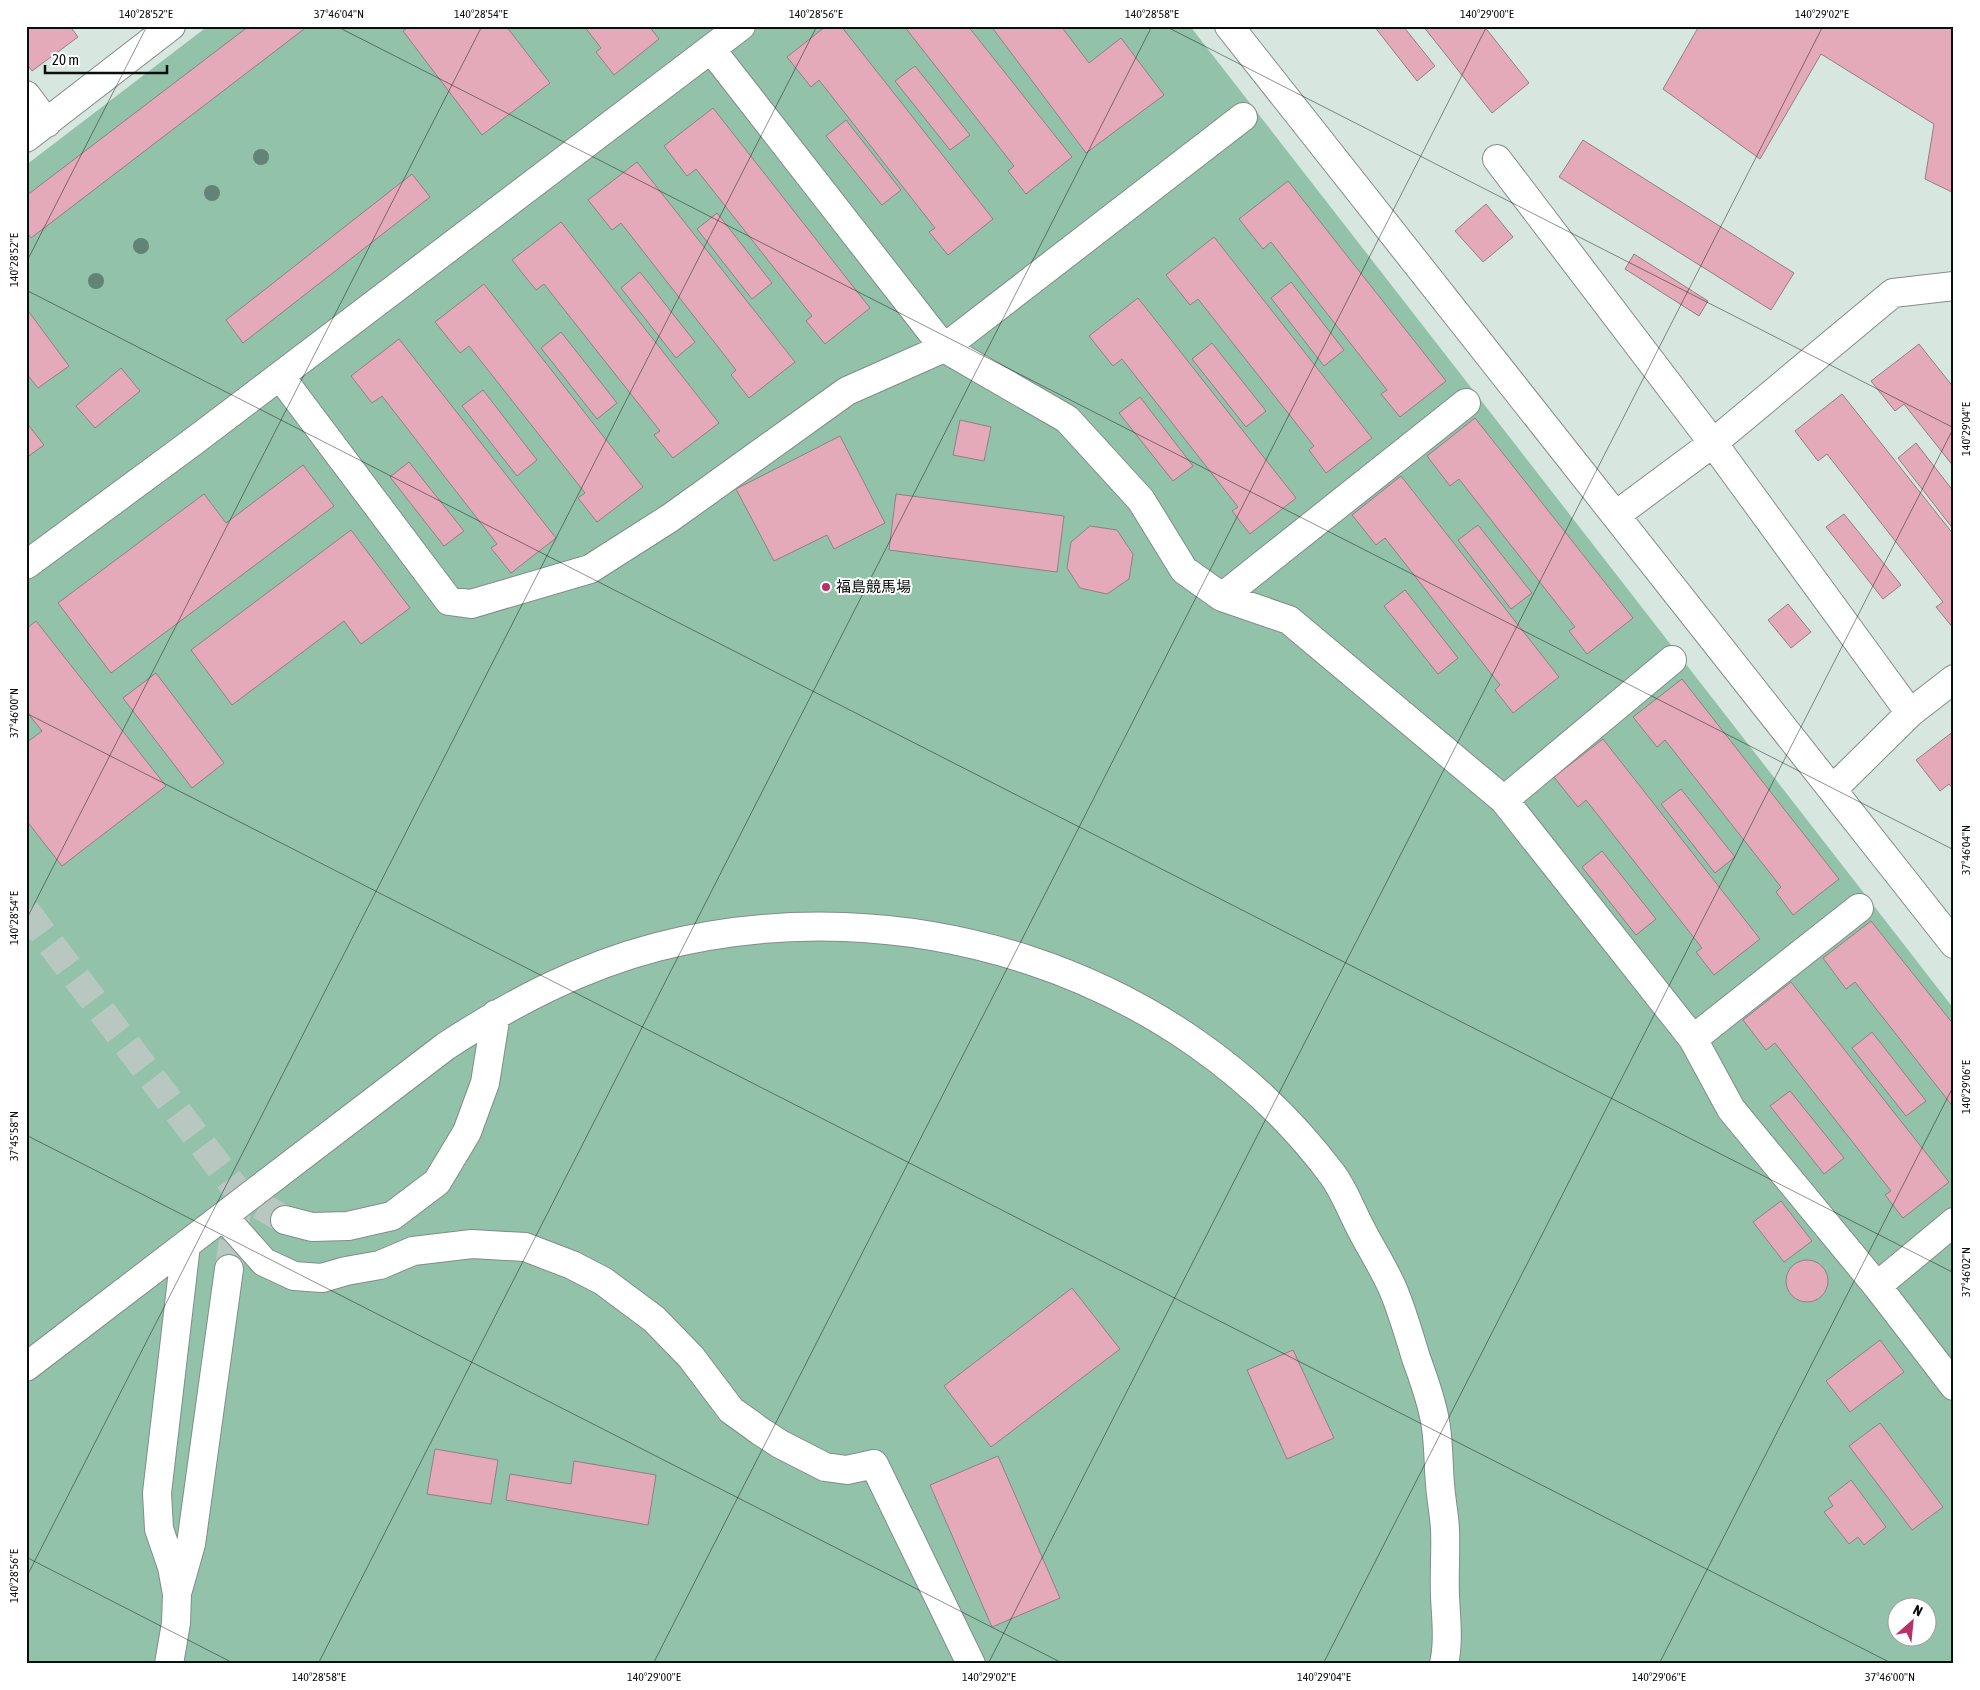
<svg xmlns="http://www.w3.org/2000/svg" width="1980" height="1690" font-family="'Asap Condensed','Noto Sans JP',sans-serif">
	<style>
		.garden { fill: #93c2ab; fill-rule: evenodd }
		.building { fill: #e5aaba; stroke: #908084 }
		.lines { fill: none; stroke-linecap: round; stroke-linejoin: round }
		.minor-tunnel { stroke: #b8c7bf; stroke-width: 28; stroke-dasharray: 28 14; stroke-linecap: butt }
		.minor-casing { stroke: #7f8e87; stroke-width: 30 }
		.minor { stroke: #fff; stroke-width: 28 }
		.tree { fill: #618476 }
		.ticks { fill: none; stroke: #090f0c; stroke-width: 1; stroke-opacity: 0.45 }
		.poi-dot { fill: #ba2f68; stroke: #fff; stroke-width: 2 }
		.labels { text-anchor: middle; stroke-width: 4; stroke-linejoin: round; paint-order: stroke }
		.poi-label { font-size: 15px; fill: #090f0c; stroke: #fff; text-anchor: start }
		.neatline { fill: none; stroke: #090f0c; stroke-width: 2 }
		.ticks-label { font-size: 12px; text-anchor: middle; fill: #090f0c }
	</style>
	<rect width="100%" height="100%" fill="#d7e7df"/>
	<path class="garden" d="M208 26H1190L1954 1009V1664H26V165ZM1898 1608H1928V1638H1898Z"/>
	<path class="building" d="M26 26H70L78 37 32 71 26 63Z
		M249 26H308L31 238 26 231V196Z
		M410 26H506L550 83 482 135 403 31Z
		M584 26H649L659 39 614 75 596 52 601 48Z
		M826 26H841L993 219 948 255 929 232 935 228 819 80 811 87 787 57Z
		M904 26H968L1072 157 1026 194 1008 171 1014 166Z
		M991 26H1061L1089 63 1121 38 1164 95 1086 153Z
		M1374 26H1403L1435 66 1417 81Z
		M1423 26H1484L1529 83 1492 113Z
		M1699 26H1954V193L1925 179 1934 124 1821 54 1760 159 1663 89Z
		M915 66 970 135 950 150 895 81Z
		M713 108 870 308 825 344 806 321 812 316 696 169 687 176 664 146Z
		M846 120 901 190 882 205 826 136Z
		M1583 140 1794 273 1771 310 1559 177Z
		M637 162 795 362 749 398 731 375 736 370 621 223 612 230 588 200Z
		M412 174 430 197 243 343 226 320Z
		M1288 181 1446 381 1400 417 1381 394 1387 390 1271 242 1263 249 1239 219Z
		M1486 204 1513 237 1483 262 1455 231Z
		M717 213 772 283 752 299 697 229Z
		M561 222 719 423 673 458 654 435 660 431 544 284 536 290 512 260Z
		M1214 237 1372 438 1326 473 1309 450 1314 446 1198 299 1190 305 1166 275Z
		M1634 254 1708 301 1699 316 1625 269Z
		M640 272 695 342 676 358 621 288Z
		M1291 282 1344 350 1324 366 1271 298Z
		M484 284 643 487 597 522 578 498 585 493 469 346 460 353 435 322Z
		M1138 298 1296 498 1250 534 1232 511 1238 507 1122 359 1113 366 1089 336Z
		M26 308 69 366 38 388 26 373Z
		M561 332 617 403 597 419 541 348Z
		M399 339 556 538 511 573 491 548 497 544 382 396 372 403 351 376Z
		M1212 343 1266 411 1246 427 1192 359Z
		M1919 344 1954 388V467L1904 404 1895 411 1871 381Z
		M121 368 140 391 95 428 76 406Z
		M483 390 537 460 517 476 462 406Z
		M1842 394 1954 535V629L1936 607 1943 602 1827 454 1818 461 1795 431Z
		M1140 397 1193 466 1173 481 1119 413Z
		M1475 418 1633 618 1587 654 1569 631 1575 627 1459 479 1450 486 1427 456Z
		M960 420 991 427 984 461 953 455Z
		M26 422 44 445 26 458Z
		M840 436 885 523 834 549 827 535 774 561 736 489Z
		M1916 443 1954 492V530L1898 458Z
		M409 462 464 531 444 546 390 477Z
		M303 465 334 506 111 673 58 603 204 494 226 523Z
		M1401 476 1559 677 1513 713 1495 690 1500 685 1385 538 1376 545 1352 515Z
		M896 494 1064 516 1057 572 889 550Z
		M1844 514 1901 585 1883 599 1826 527Z
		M1478 525 1532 593 1511 609 1458 540Z
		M1090 526 1117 530 1133 554 1129 579 1107 594 1080 588 1067 568 1071 542Z
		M351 530 410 608 361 644 344 621 232 705 191 650Z
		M1405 590 1458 658 1438 674 1384 606Z
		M1788 604 1811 632 1791 648 1768 620Z
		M36 621 166 786 62 866 26 820V743L42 731 26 711V629Z
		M156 673 224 763 192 788 123 698Z
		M1682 679 1839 879 1793 915 1776 892 1781 887 1665 740 1657 747 1633 717Z
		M1954 731V790L1949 784 1940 791 1916 760Z
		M1603 739 1760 939 1714 975 1696 952 1702 948 1586 800 1578 807 1554 777Z
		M1681 789 1735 857 1715 873 1661 804Z
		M1602 851 1656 919 1636 935 1582 867Z
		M1871 921 1954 1025V1108L1855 982 1846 989 1823 958Z
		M1791 982 1949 1182 1903 1218 1885 1195 1891 1191 1775 1043 1766 1050 1743 1020Z
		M1872 1032 1926 1101 1906 1116 1852 1048Z
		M1790 1091 1844 1158 1824 1174 1770 1106Z
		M1781 1201 1812 1241 1784 1262 1753 1222Z
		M1786 1281a21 21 0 1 1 42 0a21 21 0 1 1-42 0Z
		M1072 1288 1120 1349 991 1447 944 1386Z
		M1880 1340 1904 1372 1850 1412 1826 1381Z
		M1293 1350 1334 1438 1287 1459 1247 1370Z
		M1880 1423 1943 1507 1912 1530 1849 1446Z
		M435 1449 498 1460 491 1504 427 1494Z
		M998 1456 1060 1598 992 1627 930 1485Z
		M574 1461 656 1475 648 1525 506 1500 510 1474 571 1484Z
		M1851 1480 1886 1527 1864 1545 1858 1537 1849 1544 1824 1512 1833 1506 1828 1498Z"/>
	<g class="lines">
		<path class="minor-tunnel" d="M26 911 239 1193 285 1220
			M229 1269 237 1211"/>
		<g class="minor-casing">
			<path id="minor" d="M1229 26 1954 944
				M711 49 944 348 1067 419 1141 500 1184 570 1222 597 1289 620 1504 800 1693 1039 1731 1109 1877 1286 1954 1386
				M26 95 47 123
				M26 138 171 26
				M1497 159 1713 443 1910 713
				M280 376 449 601 471 604 590 569 670 518 847 391 944 348 1243 117
				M1616 515 1713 443 1893 293 1954 286
				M26 565 194 441 741 26
				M1222 597 1466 403
				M1833 789 1910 713 1954 679
				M1504 800 1672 660
				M1693 1039 1859 908
				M224 1217 264 1262 294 1276 322 1278 346 1271 380 1265 413 1251 472 1244 525 1247 572 1265 603 1281 654 1319 691 1357 731 1410 760 1431 780 1444 825 1467 847 1470 874 1464 971 1664
				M285 1220 312 1227 348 1226 392 1216 437 1182 467 1132 485 1083 496 1014
				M1877 1286 1954 1222
				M26 1367 446 1046C512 1003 580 967 657 947 902 884 1178 969 1332 1174 1344 1190 1351 1210 1360 1227 1370 1247 1383 1267 1392 1287 1402 1310 1409 1335 1416 1358 1423 1377 1430 1397 1434 1416 1439 1437 1438 1462 1440 1484 1441 1499 1444 1513 1445 1529 1446 1551 1444 1574 1445 1596 1446 1619 1449 1641 1444 1664
				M178 1590 191 1544 229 1269
				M169 1664 176 1623 177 1594 172 1567 159 1529 157 1493 186 1245"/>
		</g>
		<use href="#minor" class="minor"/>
	</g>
	<g class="tree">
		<circle cx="261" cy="157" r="8"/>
		<circle cx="212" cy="193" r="8"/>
		<circle cx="141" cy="246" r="8"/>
		<circle cx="96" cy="281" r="8"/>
	</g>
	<path class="ticks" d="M336 26 1954 850M1165 26 1954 428M26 263 147 26M26 290 1954 1273M26 713 1893 1664M26 920 482 26M26 1135 1064 1664M26 1557 235 1664M26 1578 817 26M318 1664 1152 26M653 1664 1487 26M988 1664 1823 26M1323 1664 1954 427M1659 1664 1954 1085"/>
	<circle class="poi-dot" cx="826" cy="587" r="5"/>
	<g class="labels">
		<g class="poi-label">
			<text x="836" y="592">福島競馬場</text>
		</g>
	</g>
	<rect width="1980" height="1690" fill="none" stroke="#ffffff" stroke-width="55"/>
	<g transform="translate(1912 1622) rotate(27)"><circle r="24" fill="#ffffff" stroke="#9d9f9e"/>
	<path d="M0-4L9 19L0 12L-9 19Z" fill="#ba2f68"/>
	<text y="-8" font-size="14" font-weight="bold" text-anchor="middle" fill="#090f0c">N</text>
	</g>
	<path d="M45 65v8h122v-8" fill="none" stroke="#090f0c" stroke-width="2.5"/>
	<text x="52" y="65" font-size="15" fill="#090f0c" stroke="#ffffff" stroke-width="4" paint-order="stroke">20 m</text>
	<rect x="28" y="28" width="1924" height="1634" class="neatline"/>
	<g class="ticks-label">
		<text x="146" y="18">140°28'52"E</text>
		<text x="339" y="18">37°46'04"N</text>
		<text x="481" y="18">140°28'54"E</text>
		<text x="816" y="18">140°28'56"E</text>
		<text x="1152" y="18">140°28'58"E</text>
		<text x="1487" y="18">140°29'00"E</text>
		<text x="1822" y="18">140°29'02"E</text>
		<text transform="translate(14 260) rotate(-90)" y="4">140°28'52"E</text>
		<text transform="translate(1966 429) rotate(-90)" y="4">140°29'04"E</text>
		<text transform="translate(14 713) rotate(-90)" y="4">37°46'00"N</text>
		<text transform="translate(1966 850) rotate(-90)" y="4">37°46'04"N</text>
		<text transform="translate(14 918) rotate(-90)" y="4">140°28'54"E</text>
		<text transform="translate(1966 1087) rotate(-90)" y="4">140°29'06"E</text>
		<text transform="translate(14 1136) rotate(-90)" y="4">37°45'58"N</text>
		<text transform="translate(1966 1272) rotate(-90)" y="4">37°46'02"N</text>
		<text transform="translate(14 1576) rotate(-90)" y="4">140°28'56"E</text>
		<text x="319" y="1681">140°28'58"E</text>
		<text x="654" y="1681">140°29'00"E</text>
		<text x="989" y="1681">140°29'02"E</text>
		<text x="1324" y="1681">140°29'04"E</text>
		<text x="1659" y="1681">140°29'06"E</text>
		<text x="1890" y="1681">37°46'00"N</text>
	</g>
</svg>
